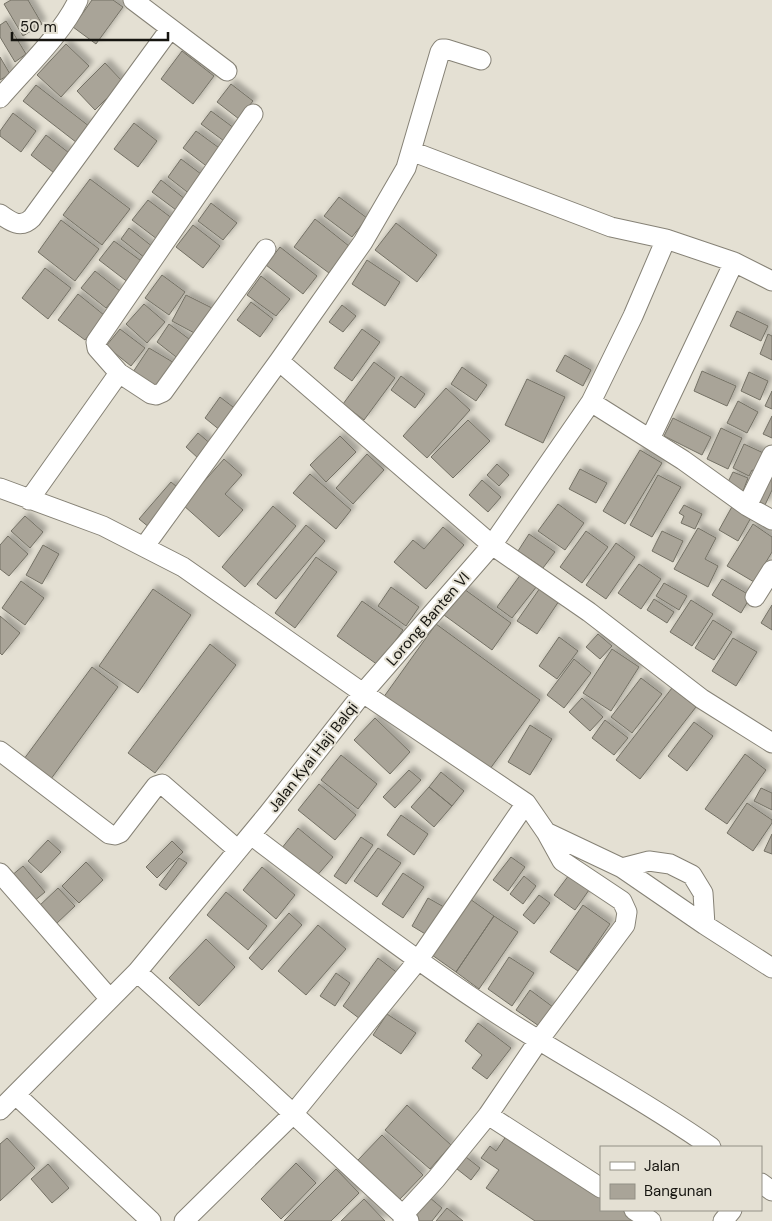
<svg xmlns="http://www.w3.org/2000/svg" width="772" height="1221" font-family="'DM Sans',sans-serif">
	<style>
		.building { fill: #a9a498; stroke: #747165; filter: url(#shadow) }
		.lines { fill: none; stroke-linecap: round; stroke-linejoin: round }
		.street-casing { stroke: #868276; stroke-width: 21 }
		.street { stroke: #fff; stroke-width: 19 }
		.labels { text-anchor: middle; stroke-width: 4; stroke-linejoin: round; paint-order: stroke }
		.street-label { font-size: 15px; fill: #161510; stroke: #e4e0d3 }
	</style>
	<defs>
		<filter id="shadow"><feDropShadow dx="4.5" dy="-4.5" stdDeviation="2.5" flood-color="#0004"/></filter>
	</defs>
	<rect width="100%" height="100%" fill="#e4e0d3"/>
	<path class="building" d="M11 0H28L42 24 23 36 4 4Z
		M92 0H113L123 7 96 44 73 27Z
		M6 21 26 54 15 62 0 37V25Z
		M66 44 89 66 61 97 37 75Z
		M182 51 214 76 193 104 161 79Z
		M0 57 10 74 0 80Z
		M105 63 123 82 95 110 77 91Z
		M231 84 253 101 239 119 217 102Z
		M36 85 94 130 81 146 23 101Z
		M211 111 234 128 224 141 201 124Z
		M13 113 36 131 21 152 0 136V131Z
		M134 123 157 141 138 167 114 149Z
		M196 131 222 150 209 168 183 148Z
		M46 135 73 156 58 176 31 155Z
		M181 159 205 177 191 195 168 177Z
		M90 179 130 209 102 245 63 215Z
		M161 180 185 199 176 210 152 192Z
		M339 197 367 218 352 237 324 216Z
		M148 200 173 219 157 239 132 220Z
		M211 203 237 223 223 240 198 221Z
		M315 219 349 246 329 273 294 247Z
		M61 220 99 249 75 281 38 252Z
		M396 223 437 255 417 282 375 250Z
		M193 225 220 246 203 268 176 247Z
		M129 228 153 247 145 258 121 239Z
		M114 241 144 263 129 283 99 260Z
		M280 247 317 276 303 294 266 265Z
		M367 260 400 282 385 306 352 284Z
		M45 268 71 288 48 319 22 298Z
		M95 271 120 291 106 308 81 288Z
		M162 275 185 292 169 315 145 298Z
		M261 276 290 299 276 316 247 295Z
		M78 294 104 315 85 340 58 320Z
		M186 295 212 308 198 335 172 321Z
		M251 302 273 319 260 337 237 320Z
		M144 304 165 322 147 343 126 324Z
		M342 305 356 316 343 332 329 322Z
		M737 311 768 326 761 341 730 326Z
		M169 324 193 342 180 360 157 342Z
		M120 329 145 348 131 366 106 346Z
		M362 329 380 342 352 381 334 368Z
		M768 334 772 336V360L760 354Z
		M149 348 176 364 160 389 133 372Z
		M565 355 591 370 583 386 556 371Z
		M374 362 395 378 364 420 343 404Z
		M462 367 487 385 476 401 451 384Z
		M702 371 736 386 727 406 694 391Z
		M749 372 768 381 760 400 741 391Z
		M401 376 425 394 415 408 391 390Z
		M527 379 565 397 543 443 505 425Z
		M446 388 470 410 427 458 403 436Z
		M772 391V409L765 406Z
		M220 397 237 410 221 431 205 418Z
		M738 401 758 412 747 433 727 423Z
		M772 416V438L763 434Z
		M673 418 711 437 702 455 664 436Z
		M468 420 490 441 453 478 431 457Z
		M721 428 742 438 728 469 707 459Z
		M198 433 212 445 199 459 186 447Z
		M340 436 356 452 326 482 310 465Z
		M744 444 770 456 761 474 752 470 749 476 733 468Z
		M640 450 662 463 625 524 603 511Z
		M367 454 384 470 353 504 336 488Z
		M224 459 242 475 225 494 243 510 219 537 183 505Z
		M497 464 509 475 499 486 487 475Z
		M580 469 607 483 596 503 569 489Z
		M733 472 748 478 743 491 727 484Z
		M310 474 351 510 336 529 293 493Z
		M658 475 681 487 652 537 630 525Z
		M772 475V490L765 505 754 500Z
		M482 480 501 497 488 512 469 495Z
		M171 482 182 491 150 528 139 519Z
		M734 503 753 514 738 541 719 530Z
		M558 504 584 523 565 550 538 531Z
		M684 505 702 514 695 529 681 523 684 516 679 513Z
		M273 506 296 526 245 587 222 567Z
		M25 516 43 532 30 548 11 531Z
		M753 524 772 537V552L754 582 727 566Z
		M306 525 325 541 276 599 257 584Z
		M443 527 464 545 426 589 394 562 413 540 424 549Z
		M698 528 716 538 705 559 718 566 708 587 674 569Z
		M586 531 608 547 582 583 560 567Z
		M662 531 683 541 673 562 652 551Z
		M529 534 555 552 543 568 518 551Z
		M8 536 28 554 9 576 0 569V545Z
		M616 543 635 557 606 599 586 585Z
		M43 545 59 554 42 584 26 575Z
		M316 557 337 572 295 628 275 613Z
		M639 564 661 579 641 609 618 593Z
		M521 574 537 586 512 618 497 607Z
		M722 579 751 596 741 613 712 595Z
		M21 581 44 598 25 625 2 608Z
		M664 583 687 596 679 610 656 596Z
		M391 587 419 607 406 626 378 606Z
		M540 588 559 601 537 634 517 621Z
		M153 589 191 615 138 693 99 666Z
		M464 589 511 623 492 650 444 615Z
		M654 599 674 612 667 623 647 610Z
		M691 600 713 614 692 646 670 632Z
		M362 601 403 630 378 665 337 636Z
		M772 605V630L761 623Z
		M0 616 20 633 2 655 0 653Z
		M713 620 732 632 714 660 695 648Z
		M436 624 540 700 487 773 383 698Z
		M598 634 612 646 600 659 586 647Z
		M559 637 578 651 557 679 539 666Z
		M733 638 757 652 736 686 712 671Z
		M210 644 236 665 155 773 128 753Z
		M612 649 639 667 611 711 583 693Z
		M574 659 591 673 564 708 547 695Z
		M92 667 118 687 48 783 21 763Z
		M641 678 662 694 632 733 611 717Z
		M672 688 696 707 640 779 616 760Z
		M582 698 603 717 590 731 569 712Z
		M375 718 410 752 390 774 354 740Z
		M605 720 628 738 614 755 592 738Z
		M694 722 713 736 687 771 668 756Z
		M530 725 552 739 530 775 508 762Z
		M745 754 766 770 727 824 705 809Z
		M341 755 377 784 358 809 321 780Z
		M409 770 421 780 395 808 383 797Z
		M441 772 464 791 452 806 429 787Z
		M319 784 356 815 335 840 298 810Z
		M429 787 452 806 434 827 411 807Z
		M761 788 772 793V810L754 801Z
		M747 803 772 820V823L753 851 727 833Z
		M401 815 428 834 414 855 387 835Z
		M298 828 333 857 315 878 281 849Z
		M772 834V854L764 851Z
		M361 837 373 845 346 884 334 876Z
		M48 840 61 852 41 873 28 861Z
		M172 841 183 852 157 878 146 867Z
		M378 848 401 863 377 897 354 881Z
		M511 857 525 867 508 891 493 880Z
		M179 858 187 863 166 890 159 885Z
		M86 862 103 880 79 903 62 886Z
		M23 866 45 892 33 902 11 876Z
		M262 867 295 895 276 919 243 890Z
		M403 873 424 887 403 918 382 904Z
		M569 875 589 890 575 910 554 895Z
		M524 876 536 886 523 904 510 894Z
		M58 888 75 906 55 925 38 907Z
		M226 892 267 926 248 950 207 915Z
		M539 895 550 903 534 924 523 915Z
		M428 898 444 907 427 935 412 926Z
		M470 899 494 916 456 972 432 955Z
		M583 905 610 924 578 971 550 952Z
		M289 913 302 925 262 970 249 958Z
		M494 916 518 932 479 989 456 972Z
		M318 925 346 949 306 995 278 971Z
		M206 939 235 967 199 1006 169 978Z
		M509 957 534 973 512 1006 488 989Z
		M378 958 399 974 364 1022 343 1006Z
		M336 973 350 983 335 1006 320 996Z
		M530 990 553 1007 539 1026 516 1010Z
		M387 1014 416 1033 401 1054 373 1035Z
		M478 1023 511 1048 487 1079 472 1068 482 1055 465 1041Z
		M407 1105 451 1145 430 1169 385 1130Z
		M509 1132 601 1195V1210H622L638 1221H535L486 1188 499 1170 481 1158 490 1146 496 1151Z
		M382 1135 423 1175 399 1200 358 1160Z
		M7 1138 35 1168 0 1201V1144Z
		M466 1157 480 1168 471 1180 457 1169Z
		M296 1163 316 1183 281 1219 261 1199Z
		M48 1164 69 1188 52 1203 31 1179Z
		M336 1169 359 1193 331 1221H284Z
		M429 1197 442 1208 432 1221H413L410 1219Z
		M364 1199 385 1221H341Z
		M447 1208 463 1221H436Z"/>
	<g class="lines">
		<g class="street-casing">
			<path id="street" d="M133 0 227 71
				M0 98C24 70 63 33 78 0
				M411 151 611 227 666 239
				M0 214C11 222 21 229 32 218L170 29
				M279 361 492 545 589 612 702 699 772 743
				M119 373 151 394 156 395 163 392 266 249
				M591 402 683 460 747 506 772 520
				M650 439 734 262 772 281
				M0 488 103 526 183 567 363 693 526 803 546 832 622 868 705 925 772 968
				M29 500 119 373 97 348 96 342 253 114
				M747 506 772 455
				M144 547 279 361 363 242 406 168 440 52 442 49H446L481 60
				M755 597 772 570
				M0 751 109 834 115 835 120 833 156 786 162 784 238 850
				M251 835C335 899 419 964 508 1021 575 1064 646 1101 711 1147
				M622 868 649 861 670 864 692 875 703 893 705 925
				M0 873 110 999
				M137 972 260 1083 409 1221
				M16 1095 151 1221
				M0 1110 137 972 267 815 363 693 492 545 591 402 633 316 666 239 734 262
				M488 1115 601 1188
				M761 1183 772 1191
				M634 1210 651 1221
				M402 1216 436 1179 488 1115 539 1040 625 925 627 912 622 901 562 861 546 832
				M184 1221 293 1114 419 959 526 803
				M723 1221 732 1210"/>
		</g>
		<use href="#street" class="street"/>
	</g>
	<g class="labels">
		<g class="street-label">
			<text transform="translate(428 619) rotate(-49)" y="5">Lorong Banten VI</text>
			<text transform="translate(313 757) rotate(-52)" y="5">Jalan Kyai Haji Balqi</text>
		</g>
	</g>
	<rect x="600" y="1146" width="162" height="65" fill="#e4e0d3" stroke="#928f85"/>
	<rect x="610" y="1162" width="25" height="8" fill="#ffffff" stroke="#928f85"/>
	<text x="644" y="1171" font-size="15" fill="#161510">Jalan</text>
	<rect x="610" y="1184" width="25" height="15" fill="#a9a498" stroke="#928f85"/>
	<text x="644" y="1196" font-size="15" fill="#161510">Bangunan</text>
	<path d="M12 32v8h156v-8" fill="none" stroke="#161510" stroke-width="2.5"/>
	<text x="20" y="32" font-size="15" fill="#161510" stroke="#e4e0d3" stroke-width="4" paint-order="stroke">50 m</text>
</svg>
